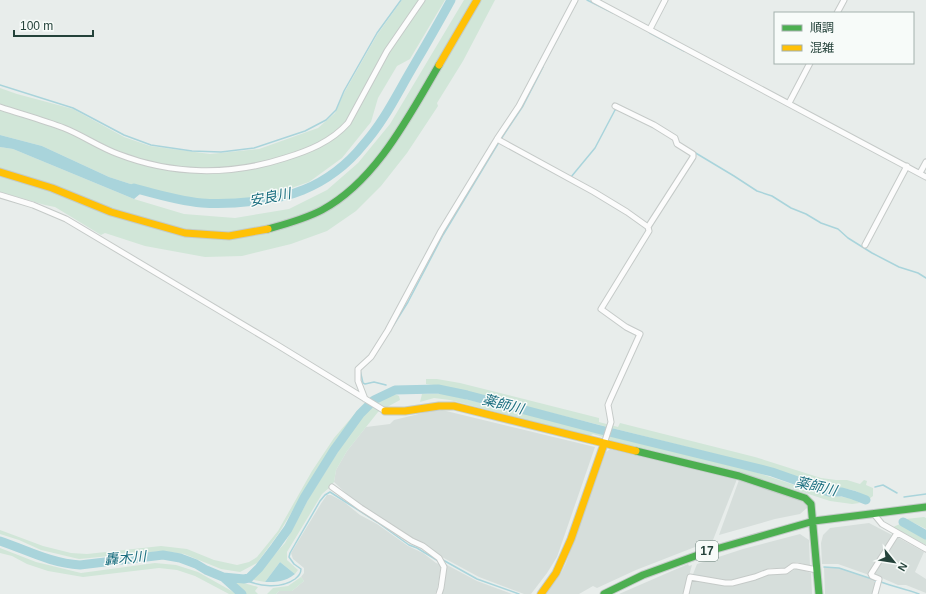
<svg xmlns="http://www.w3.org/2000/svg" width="926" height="594" font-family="Arial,'Noto Sans JP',sans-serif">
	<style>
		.built { fill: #d6dedb }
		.green { fill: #d1e6d8 }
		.water { fill: #a9d4db }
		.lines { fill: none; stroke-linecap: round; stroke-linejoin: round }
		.stream { stroke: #a9d4db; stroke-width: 1.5 }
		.river { stroke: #a9d4db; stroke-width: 9 }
		.street-casing { stroke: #c5cac8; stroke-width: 7 }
		.fast-casing { stroke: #c3cbc8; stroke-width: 9 }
		.slow-casing { stroke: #c3cbc8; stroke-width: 9 }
		.street { stroke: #fcfcfc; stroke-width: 5 }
		.fast { stroke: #4caf50; stroke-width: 7 }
		.slow { stroke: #ffc107; stroke-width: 7 }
		.labels { text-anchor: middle; stroke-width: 3; stroke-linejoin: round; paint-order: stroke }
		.shield { fill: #f7fbf9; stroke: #637a73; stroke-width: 1 }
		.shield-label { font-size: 12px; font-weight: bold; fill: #24423a }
		.water-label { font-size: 14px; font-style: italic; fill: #1c6f80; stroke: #f7fbf9 }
	</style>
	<rect width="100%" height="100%" fill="#e8edeb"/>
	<path class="built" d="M442 410 595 447 557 557 547 573 531 594H524L479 577 442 557 423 543 413 541 351 498 334 482 336 470 347 451 366 427 390 424 394 420 431 411Z
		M610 449 737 479 713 540 636 570 597 588 593 586 579 594H546L560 575 566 563 606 452Z
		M739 480 796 498 806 504 808 507 800 514 775 519 719 535Z
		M327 495H331L344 502 360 515 377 524 408 546 423 553 436 563 439 564 441 567 437 590 435 594H276L279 591H292L304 581 301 577 304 573V568L293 559 291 553 322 502Z
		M869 523 894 536 869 575 838 564H822L821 543 823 535 830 528Z
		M800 534 809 540 810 566 797 562 793 563 785 568H770L754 575 726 581 693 574 697 564 743 549Z
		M897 537 924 552 915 572 926 579V593L906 585H898L875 575V573Z
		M688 564 689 566 692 565 684 594H619Z
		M447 565 477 581 512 594H441Z
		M824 567 840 568 874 580 875 583 872 594H825Z
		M797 568 811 573 812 594H689L693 579 729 586 771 574H787Z"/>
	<path class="green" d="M402 0H445L410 59 397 66 378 98 371 122 342 158 309 182 262 198 197 200 146 189 109 177 42 146 0 135V88L17 94 73 109 124 137 150 146 210 154 259 149 318 128 335 113 344 93 377 35Z
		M464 0H495L463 61 437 103 438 106 407 153 381 186 356 211 327 231 291 244 242 256 205 257 145 246 105 233 101 235 55 207 45 205 0 192V147L13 149 134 199 184 214 235 218 289 209 327 190 358 163 390 124Z
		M426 379H437L460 383 599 418V422L618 427 620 423 755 457 821 478 836 480H847L860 484 864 480 867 481 866 485 873 488V496L869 499 856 491 848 489 829 488 755 464 448 387 426 384Z
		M395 394 399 396 400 400 378 412 347 451 336 470 334 482 329 488 322 494 287 552V560L298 570 295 574 280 562 265 582 254 580V577L285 543 310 496 350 433 365 413 386 397Z
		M422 394H445L749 470 825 495 851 498 860 503 852 504 830 501 743 473 611 441 609 439 593 434 589 436 450 400 434 398 420 402Z
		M364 403 335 441 279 533 257 563 240 572 221 569 184 554 162 551 79 559 41 550 19 540 0 534V530L43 546 71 553 87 554 161 546 187 549 214 560 237 565 249 562 257 557 278 531 312 471 334 438Z
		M924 517 926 518V529L906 519Z
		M900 524 926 539V545L893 527Z
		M0 548 36 562 81 573 155 563 176 565 198 572 237 594H229L195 576 177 570 159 568 83 577 48 571 27 564 12 556 0 553Z
		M301 577 304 581 292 591H279L276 594H267L273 588 288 586Z
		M237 581 258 587 255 591 258 594H246L236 584Z"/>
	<path class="water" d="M0 135 42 146 109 177 146 189 134 199 13 149 0 147Z
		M280 562 295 574C284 582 278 582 265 582Z"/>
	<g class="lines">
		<path class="stream" d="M587 0 613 13
			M650 33 684 51
			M545 62 562 30
			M0 85 73 108 124 135 151 145 192 151 221 152 254 148 305 131 326 120 336 110 344 91 377 33 401 0
			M501 139 523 106 543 67
			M694 152 734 176 757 191 772 196 791 208 806 214 821 223 838 229 848 238 872 253 899 267 918 273 926 278
			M571 177 595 148 615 110 617 109
			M393 326 408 302 443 235 499 142
			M368 363 373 358
			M360 370 363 383 365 384 374 382 386 385
			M875 487 883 485 897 493
			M904 497 926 494
			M443 560 477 579 519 594
			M795 564 803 565
			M824 567 839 568 875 580 876 583
			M693 575 704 577
			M244 579C259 587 281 589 295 579 299 576 301 573 301 569L294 564 289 557 290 553 320 501 325 495 330 492 377 522 409 545 417 548 440 562
			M881 582C894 587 906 589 919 594"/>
		<path class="river" d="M134 188C156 194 179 201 202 203 230 205 277 201 303 190 326 181 348 164 363 145 381 125 393 102 406 79 421 53 437 26 451 0
			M903 522 926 535
			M0 541C27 550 50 563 80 565L163 555 180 558 196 564 206 570 223 577 242 594
			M223 577 244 579 249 578 259 568 275 547 288 529 304 498 334 450 360 414 374 400 395 390 438 389 467 395 597 429 740 464 772 472 829 492H842L853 495 866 500"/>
		<g class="street-casing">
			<path id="street" d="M594 0 926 177
				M837 13 844 0
				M650 29 665 0
				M789 103 810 63
				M615 106 654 125 675 138 677 144 693 154V157L648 227
				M0 107C21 114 43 120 64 128 82 135 99 147 118 154 172 175 230 176 285 158 308 151 331 142 348 123L387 51 422 0
				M497 139 594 192 627 212 648 227 649 231 601 309 626 327 640 334 610 400 608 405 611 422 604 444
				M920 173 926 162
				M0 195 33 205 66 219 279 346 385 411
				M865 245 907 166
				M365 399 358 381V369L371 357 388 330 441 231 497 139 519 106 575 0
				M332 487 361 508 412 541 423 546 439 558 444 567 441 588 439 594
				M873 513 882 524 926 549
				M686 594 690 577 725 583H732L755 577 768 572 786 571 793 566H797L817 570
				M875 594 879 579 872 576 871 574 897 533"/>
		</g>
		<g class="fast-casing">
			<path id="fast" d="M268 229C286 224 305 219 322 210 376 181 409 116 439 65
				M636 451 739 476 805 498 811 504 819 594
				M604 594 643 575 709 551 814 521 926 507"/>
		</g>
		<g class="slow-casing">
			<path id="slow" d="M439 65 477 0
				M0 172 52 188 111 212 185 233 229 236 268 229
				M385 411H405L439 406H454L636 451
				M541 594 556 573 571 539 604 444"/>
		</g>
		<use href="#street" class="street"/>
		<use href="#fast" class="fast"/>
		<use href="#slow" class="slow"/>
	</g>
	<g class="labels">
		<rect class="shield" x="696" y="541" width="22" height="20" rx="3"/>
		<g class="shield-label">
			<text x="707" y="555">17</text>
		</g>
		<g class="water-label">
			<text transform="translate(270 197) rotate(-11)" y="5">安良川</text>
			<text transform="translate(503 404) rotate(14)" y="5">薬師川</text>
			<text transform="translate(816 486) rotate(13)" y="5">薬師川</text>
			<text transform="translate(125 558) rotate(-5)" y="5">轟木川</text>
		</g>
	</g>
	<rect x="774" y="12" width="140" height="52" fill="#f7fbf9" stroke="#a3b1ad"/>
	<rect x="782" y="25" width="20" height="6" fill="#4caf50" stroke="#a3b1ad"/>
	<text x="810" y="32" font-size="12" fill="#24423a">順調</text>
	<rect x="782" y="45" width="20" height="6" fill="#ffc107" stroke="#a3b1ad"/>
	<text x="810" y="52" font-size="12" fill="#24423a">混雑</text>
	<g transform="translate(894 562) rotate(120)" stroke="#f7fbf9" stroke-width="3" paint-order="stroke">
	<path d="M0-3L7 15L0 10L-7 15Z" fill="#24423a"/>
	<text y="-6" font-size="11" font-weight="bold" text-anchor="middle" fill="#24423a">N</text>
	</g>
	<path d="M14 30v6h79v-6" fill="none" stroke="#24423a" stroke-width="2"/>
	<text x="20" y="30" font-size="12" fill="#24423a" stroke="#f7fbf9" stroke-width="3" paint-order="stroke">100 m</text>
</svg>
